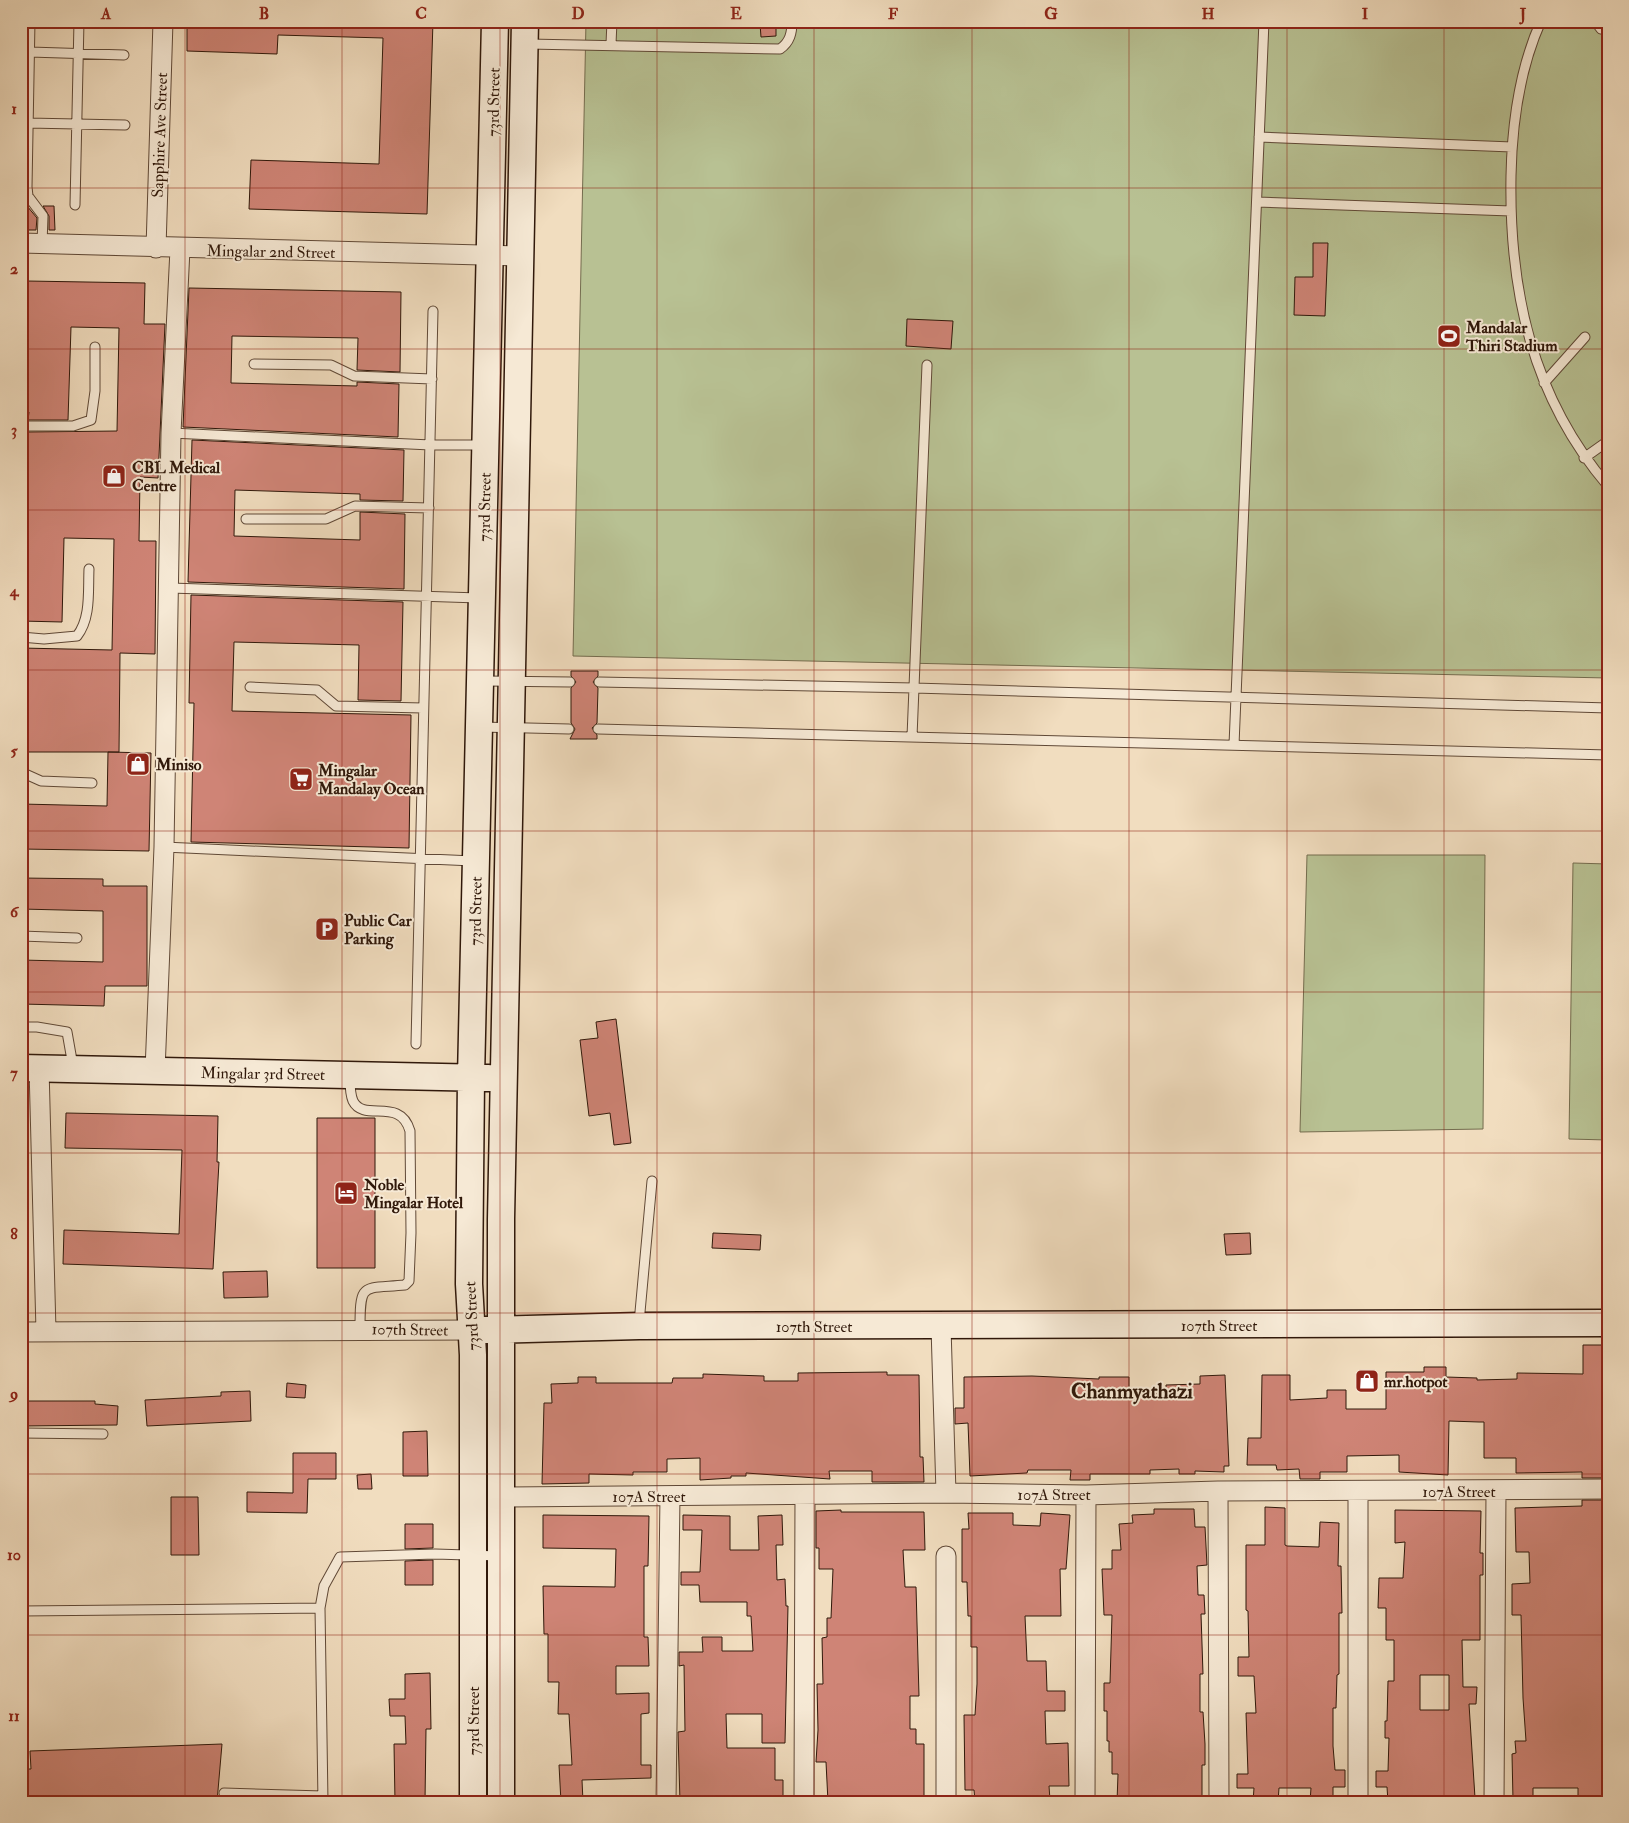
<svg xmlns="http://www.w3.org/2000/svg" width="1629" height="1823" font-family="'IM FELL Double Pica',serif">
	<style>
		.pitch { fill: #b8c193; stroke: #746c4e }
		.building { fill: #cf8476; stroke: #30180a; fill-rule: evenodd }
		.lines { fill: none; stroke-linecap: round; stroke-linejoin: round }
		.lane-casing { stroke: #604937; stroke-width: 11 }
		.street-casing { stroke: #604937; stroke-width: 21 }
		.secondary-casing { stroke: #30180a; stroke-width: 29 }
		.lane { stroke: #f6e9d5; stroke-width: 9 }
		.street { stroke: #f6e9d5; stroke-width: 19 }
		.secondary { stroke: #f6e9d5; stroke-width: 26 }
		.grid { fill: none; stroke: #8f2418; stroke-width: 1; stroke-opacity: 0.55 }
		.labels { text-anchor: middle; stroke-width: 4; stroke-linejoin: round; paint-order: stroke }
		.street-label { font-size: 16px; fill: #30180a; stroke: #f6e9d5 }
		.poi-label { font-size: 16px; font-weight: bold; fill: #30180a; stroke: #f6e9d5; text-anchor: start }
		.district-label { font-size: 21px; font-weight: bold; fill: #30180a; stroke: #f6e9d5 }
		.neatline { fill: none; stroke: #8f2418; stroke-width: 2 }
		.grid-label { font-size: 16px; text-anchor: middle; font-weight: bold; fill: #8f2418 }
	</style>
	<rect width="100%" height="100%" fill="#f1ddbf"/>
	<filter id="stains"><feTurbulence type="fractalNoise" baseFrequency=".004" numOctaves="4"/><feColorMatrix values="0 0 0 0 .2 0 0 0 0 .09 0 0 0 0 .02 0 0 0 .5 -.17"/></filter>
	<radialGradient id="worn" r=".72"><stop offset=".6" stop-color="#630" stop-opacity="0"/><stop offset="1" stop-color="#630" stop-opacity=".3"/></radialGradient>
	<path class="pitch" d="M586 21H1608V678L573 656Z
		M1307 855H1485L1483 1129 1300 1132Z
		M1573 863 1608 864V1140L1569 1139Z"/>
	<path class="building" d="M187 21H433L427 214 249 209 251 160 379 164 383 38 278 35 277 54 187 51Z
		M776 23V36L761 37 760 24Z
		M21 206H27L37 218 36 230H21Z
		M43 206H54L55 230H49V216Z
		M1313 243H1328L1325 316 1294 315 1295 277H1313Z
		M27 281 145 283 144 324H165L158 478 140 477 139 541H156L155 654 120 653 119 752H21V648L112 650 114 539 64 538 62 622 21 621 22 492 27 493 28 432 117 431 119 328 71 327 68 420H28L29 412H24Z
		M189 288 401 292 400 372 357 370 358 338 232 336 231 383 357 386V382L399 384 398 437 183 427Z
		M907 319 953 321 951 349 906 346Z
		M192 440 404 450 403 501 360 500V494L235 490 234 536 360 540V512L405 514 404 589 188 582Z
		M191 595 403 602 401 701 358 700 359 645 234 642 232 711 411 715 409 848 191 842 194 703H189Z
		M571 671H598V676L593 682 598 688 597 723 592 728 597 735V739H570L575 729 571 723V688L576 682 571 676Z
		M108 752 151 753 149 851 21 849V804L107 806Z
		M21 878 103 879V886H147V986H105L104 1006 21 1004V960L103 962V911L21 909Z
		M616 1019 631 1143 614 1145 610 1113 589 1116 580 1040 598 1038 596 1022Z
		M66 1113 218 1116 217 1162H219L213 1269 63 1264 64 1230 179 1234 182 1150 65 1148Z
		M317 1118H375V1268H317Z
		M713 1233 761 1235 760 1250 712 1248Z
		M1250 1233 1251 1254 1226 1255 1224 1234Z
		M267 1271 268 1297 224 1298 223 1272Z
		M1583 1345H1608V1478H1582V1472L1516 1473V1458H1484V1422H1479L1449 1421 1448 1475 1399 1472V1455L1347 1456V1472H1320V1479H1300L1299 1469 1277 1470 1276 1465H1247L1248 1438H1261L1262 1375H1290V1400L1327 1398V1390H1346V1409H1386V1372H1424V1367H1446V1377L1477 1378V1380L1517 1379V1373L1583 1374Z
		M887 1372V1375H919L920 1457H923L924 1482H872V1471H829L830 1479 746 1473V1476H731V1478L700 1480V1458L667 1459V1472H633V1475L589 1474V1483L542 1484 544 1403H552L551 1384 578 1383V1377H596V1383H672L673 1378H703V1374L764 1376V1381H798V1373Z
		M1225 1375 1229 1466H1224V1472L1195 1471V1474H1179V1469L1150 1470V1474H1090V1480H1070L1071 1470H1028L1027 1473 970 1476 968 1423 955 1424V1408H964V1377L1032 1376 1099 1379V1377H1129V1394L1166 1393V1385L1200 1384V1376Z
		M287 1383 306 1385 305 1398 286 1397Z
		M250 1391 251 1421 147 1426 145 1400 221 1396V1392Z
		M21 1401H95V1404L118 1406 117 1425 21 1426Z
		M427 1431 428 1476H403V1432Z
		M293 1453H336V1479H308L307 1513 247 1512V1492L293 1493Z
		M371 1474 372 1489H358L357 1475Z
		M171 1497H198L199 1555H171Z
		M1582 1500H1608V1707H1602L1603 1736H1608V1802H1578V1788H1533V1800H1513L1512 1754 1516 1753 1515 1741H1526L1523 1698 1521 1615H1512V1584L1530 1583 1529 1552H1516L1515 1508 1582 1506Z
		M1265 1507 1285 1508V1545L1287 1546 1319 1547 1320 1522 1339 1523 1338 1566H1341L1342 1613H1339V1674L1337 1675 1336 1708H1333V1746L1335 1770H1345V1787H1333V1802H1310L1311 1788H1279L1278 1802H1253L1254 1788H1237V1774H1248L1246 1713H1256L1254 1676H1238V1657H1249L1248 1611 1246 1610V1545H1265Z
		M1154 1509H1194L1195 1527H1205L1207 1565 1197 1566 1198 1595H1204L1205 1614H1201L1203 1674H1200V1712H1203L1205 1744V1765H1202V1802H1117L1118 1774H1112V1752H1109V1741H1107V1711H1104V1683H1110L1112 1615H1104L1102 1569H1112V1550H1121L1119 1524 1133 1523 1132 1515 1154 1514Z
		M841 1510V1512H924L925 1550H903L905 1587H916L919 1696H910V1729H916V1744H924V1802H828L826 1762H816L818 1730 817 1684H823L822 1638 827 1637V1618H831L833 1569H819V1548H816V1511Z
		M1395 1510 1481 1511 1480 1553H1483V1575H1480V1640H1462L1463 1687H1477L1476 1704H1469L1475 1798 1388 1802 1387 1787H1376V1771H1388L1389 1738H1385V1721H1387L1388 1681H1394V1640H1386V1608H1378L1379 1578H1403L1405 1542 1395 1543ZM1420 1675H1449V1710H1420Z
		M968 1513H1013V1525L1040 1526 1041 1513 1070 1515 1066 1569H1060L1061 1616H1025L1027 1661H1046L1047 1691H1065V1711H1045L1046 1744 1068 1743 1069 1786H1049L1050 1800 975 1802 974 1790H965L964 1715H975L977 1684V1647H971V1616H968L967 1582H962V1529H969Z
		M543 1515 649 1516 648 1566H644V1637H648L649 1666H616V1694L649 1693V1713L641 1714V1765H651V1778L582 1780 583 1802H561L559 1765H572L569 1714H558L559 1682H548V1634H544L543 1586 615 1587 616 1549 543 1548Z
		M683 1515 730 1516V1550H759L758 1516 782 1515 783 1545H776L777 1580 785 1579 786 1606H788L785 1743H762V1714H726L727 1748H775V1780H783V1802H680L678 1732 685 1731 684 1665 679 1666V1652H703L702 1637H722V1651H753L751 1616H747V1602H700L699 1585H681V1572H700L702 1530H683Z
		M405 1524H433V1548L405 1549Z
		M433 1560V1585H405V1561Z
		M430 1673 431 1729H426L425 1802H395L394 1744H406L405 1716H390L389 1699H405V1674Z
		M222 1744 217 1802H21V1769H31L30 1751Z"/>
	<g class="lines">
		<g class="lane-casing">
			<path id="lane" d="M30 21 27 187 28 196 43 216 42 244
				M1541 21C1519 70 1512 123 1511 176 1509 291 1532 397 1608 486
				M1595 21 1601 29
				M528 44 780 49C790 42 792 33 792 21
				M611 44 612 21
				M30 52 124 55
				M28 123 125 125
				M1259 137 1512 147
				M1257 202 1511 211
				M75 205 79 21
				M254 364 331 365 354 376 432 379
				M1544 383 1585 337
				M21 426H73L91 420 95 391V347
				M171 433 431 445H483
				M1584 458 1608 441
				M246 519H326L355 506 429 508
				M170 588 479 598
				M21 637 44 639 77 636C91 618 88 592 89 569
				M483 681 570 682
				M599 682 914 688 1608 708
				M250 687 317 690 336 706 423 708
				M482 727 569 729
				M598 729 1608 755
				M912 737 927 365
				M1234 745 1264 21
				M21 772 41 781 92 783
				M164 847 473 861
				M21 936 77 938
				M21 1027H37L67 1032 73 1066
				M416 1044 433 311
				M350 1078C350 1085 350 1094 353 1101 364 1123 400 1096 410 1131L411 1233 409 1281 405 1285C362 1289 360 1281 360 1329
				M639 1323 652 1181
				M21 1433 103 1434
				M320 1608 323 1802
				M21 1611 320 1608 324 1586 340 1557 435 1554 500 1556
				M224 1793 323 1796"/>
		</g>
		<g class="street-casing">
			<path id="street" d="M21 243 520 256
				M156 248 163 21
				M39 1068 46 1331
				M155 1071 164 847 171 433 180 249
				M941 1327 946 1493
				M21 1332 472 1330
				M1218 1491 1219 1802
				M500 1497 946 1493 1086 1495 1218 1491 1608 1489
				M946 1556V1802
				M666 1802 670 1496
				M804 1802 805 1495
				M1085 1802 1086 1495
				M1358 1802V1492
				M1494 1802 1496 1491"/>
		</g>
		<g class="secondary-casing">
			<path id="secondary" d="M21 1068 488 1078
				M485 1330 639 1326 1608 1323
				M473 1802V1355L469 1284 471 1078 495 21
				M501 1802V1219L525 21"/>
		</g>
		<use href="#lane" class="lane"/>
		<use href="#street" class="street"/>
		<use href="#secondary" class="secondary"/>
	</g>
	<path class="grid" d="M185 21V1802M342 21V1802M500 21V1802M657 21V1802M814 21V1802M972 21V1802M1129 21V1802M1287 21V1802M1444 21V1802M21 188H1608M21 349H1608M21 510H1608M21 670H1608M21 831H1608M21 992H1608M21 1153H1608M21 1313H1608M21 1474H1608M21 1635H1608"/>
	<defs>
		<g id="stadium-square" transform="scale(1.25)"><rect x="-9" y="-9" width="18" height="18" rx="4" fill="#8f2418" stroke="#f6e9d5"/><path d="M0-5a6.5 5 0 1 0 0 10a6.5 5 0 1 0 0-10ZM-3.5-1.8h7v3.6h-7Z" fill="#fff"/></g>
		<g id="shop-square" transform="scale(1.25)"><rect x="-9" y="-9" width="18" height="18" rx="4" fill="#8f2418" stroke="#f6e9d5"/><path d="M-5-2.5h2.3a2.7 3.5 0 0 1 5.4 0H5L5.5 6h-11ZM-1.5-2.5h3a1.5 2.3 0 0 0-3 0Z" fill="#fff"/></g>
		<g id="supermarket-square" transform="scale(1.25)"><rect x="-9" y="-9" width="18" height="18" rx="4" fill="#8f2418" stroke="#f6e9d5"/><path d="M-6-5.5h2.5l.6 2H6L4.5 2H-2.5L-4.4-4H-6ZM-1.5 3.2a1.3 1.3 0 1 0 .1 0ZM3 3.2a1.3 1.3 0 1 0 .1 0Z" fill="#fff"/></g>
		<g id="parking-square" transform="scale(1.25)"><rect x="-9" y="-9" width="18" height="18" rx="4" fill="#8f2418" stroke="#f6e9d5"/><path d="M-3.5-5.5H1a3.5 3.5 0 0 1 0 7H-1V5.5H-3.5ZM-1-3.4V-.6H.8a1.4 1.4 0 0 0 0-2.8Z" fill="#fff"/></g>
		<g id="hotel-square" transform="scale(1.25)"><rect x="-9" y="-9" width="18" height="18" rx="4" fill="#8f2418" stroke="#f6e9d5"/><path d="M-6-4.5h1.5V1H6V5H4.5V3h-9V5H-6ZM-4 0a1.8 1.8 0 1 1 3.6 0ZM.5 0V-2.5h3Q6-2.5 6 0Z" fill="#fff"/></g>
	</defs>
	<g fill-rule="evenodd">
		<use href="#stadium-square" x="1449" y="336"/>
		<use href="#shop-square" x="114" y="476"/>
		<use href="#shop-square" x="138" y="764"/>
		<use href="#supermarket-square" x="301" y="779"/>
		<use href="#parking-square" x="327" y="929"/>
		<use href="#hotel-square" x="346" y="1193"/>
		<use href="#shop-square" x="1367" y="1381"/>
	</g>
	<g class="labels">
		<g class="street-label">
			<text transform="translate(493 102) rotate(-89)" y="6">73rd Street</text>
			<text transform="translate(159 135) rotate(-88)" y="6">Sapphire Ave Street</text>
			<text transform="translate(271 251) rotate(1)" y="6">Mingalar 2nd Street</text>
			<text transform="translate(484 507) rotate(-89)" y="6">73rd Street</text>
			<text transform="translate(475 911) rotate(-89)" y="6">73rd Street</text>
			<text transform="translate(263 1073) rotate(1)" y="6">Mingalar 3rd Street</text>
			<text transform="translate(471 1316) rotate(-93)" y="6">73rd Street</text>
			<text x="1219" y="1331">107th Street</text>
			<text x="814" y="1332">107th Street</text>
			<text transform="translate(410 1329) rotate(1)" y="6">107th Street</text>
			<text x="1459" y="1497">107A Street</text>
			<text x="1054" y="1500">107A Street</text>
			<text x="649" y="1502">107A Street</text>
			<text transform="translate(473 1721) rotate(-90)" y="6">73rd Street</text>
		</g>
		<g class="poi-label">
			<text x="1466" y="333">Mandalar<tspan x="1466" dy="18">Thiri Stadium</tspan></text>
			<text x="132" y="473">CBL Medical<tspan x="132" dy="18">Centre</tspan></text>
			<text x="156" y="770">Miniso</text>
			<text x="318" y="776">Mingalar<tspan x="318" dy="18">Mandalay Ocean</tspan></text>
			<text x="344" y="926">Public Car<tspan x="344" dy="18">Parking</tspan></text>
			<text x="364" y="1190">Noble<tspan x="364" dy="18">Mingalar Hotel</tspan></text>
			<text x="1384" y="1387">mr.hotpot</text>
		</g>
		<g class="district-label">
			<text x="1132" y="1398">Chanmyathazi</text>
		</g>
	</g>
	<rect width="1629" height="1823" fill="none" stroke="#f1ddbf" stroke-width="55"/>
	<rect x="28" y="28" width="1574" height="1768" class="neatline"/>
	<g class="grid-label">
		<text x="106" y="19">A</text>
		<text x="264" y="19">B</text>
		<text x="421" y="19">C</text>
		<text x="578" y="19">D</text>
		<text x="736" y="19">E</text>
		<text x="893" y="19">F</text>
		<text x="1051" y="19">G</text>
		<text x="1208" y="19">H</text>
		<text x="1365" y="19">I</text>
		<text x="1523" y="19">J</text>
		<text x="14" y="114">1</text>
		<text x="14" y="274">2</text>
		<text x="14" y="435">3</text>
		<text x="14" y="596">4</text>
		<text x="14" y="756">5</text>
		<text x="14" y="917">6</text>
		<text x="14" y="1078">7</text>
		<text x="14" y="1239">8</text>
		<text x="14" y="1399">9</text>
		<text x="14" y="1560">10</text>
		<text x="14" y="1721">11</text>
	</g>
	<rect width="100%" height="100%" filter="url(#stains)"/>
	<rect width="100%" height="100%" fill="url(#worn)"/>
</svg>
